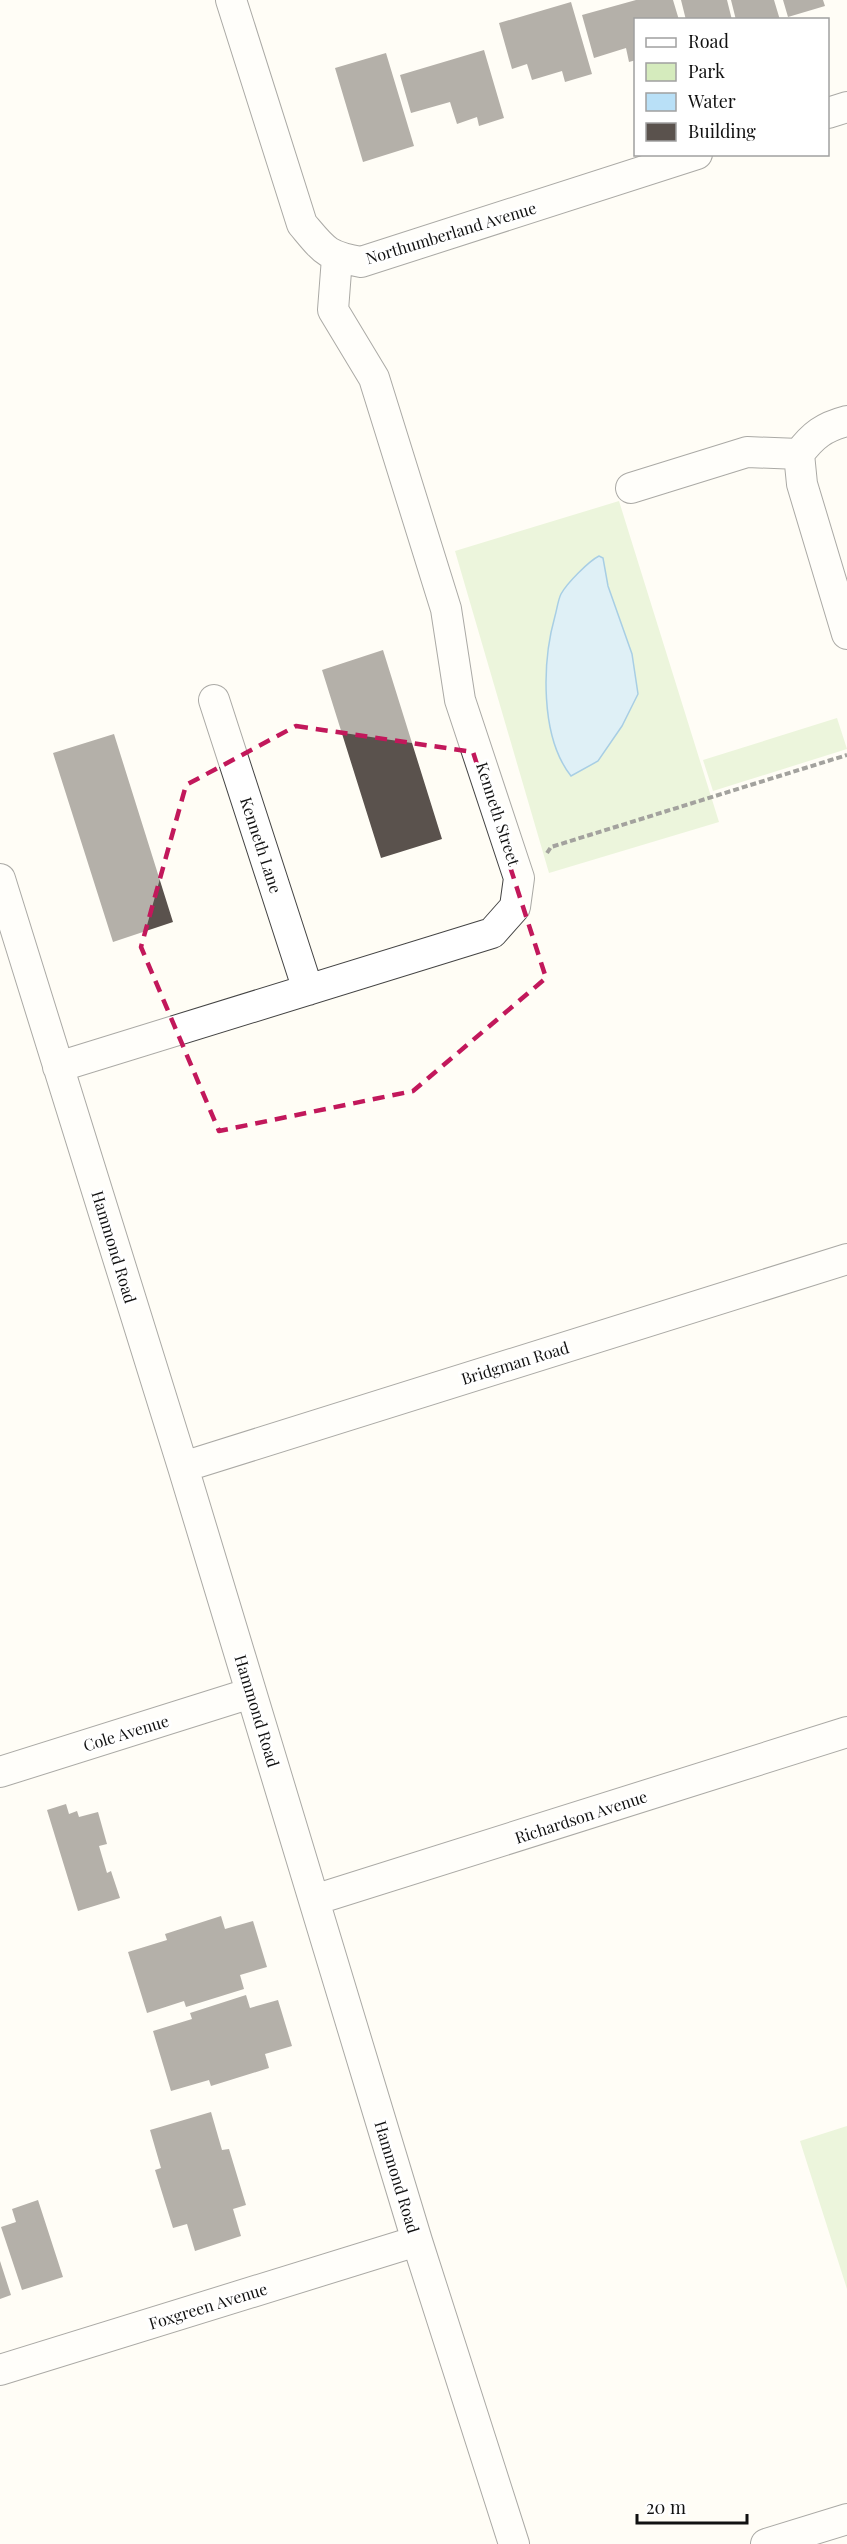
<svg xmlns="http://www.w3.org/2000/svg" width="847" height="2544" font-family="'Playfair Display',serif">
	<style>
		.green { fill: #d5ebbd }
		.water { fill: #b9e0f7; stroke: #3f96cf; stroke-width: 1.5 }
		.building { fill: #5a524d }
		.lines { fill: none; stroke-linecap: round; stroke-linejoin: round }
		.minor-casing { stroke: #444; stroke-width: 32 }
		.path { stroke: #333; stroke-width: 4; stroke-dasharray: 6 3; stroke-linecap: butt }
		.minor { stroke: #fff; stroke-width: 30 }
		.marked { fill: none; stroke: #c2185b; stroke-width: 4.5; stroke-dasharray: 12 8; stroke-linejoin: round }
		.labels { text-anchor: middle; stroke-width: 6; stroke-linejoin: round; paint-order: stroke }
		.street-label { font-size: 16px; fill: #111; stroke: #fff }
	</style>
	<rect width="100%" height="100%" fill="#fffdf5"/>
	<path class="green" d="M619 501 719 822 549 873 455 551Z
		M837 718 847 749 713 791 703 760Z
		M847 2126V2289L800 2141Z"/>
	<path class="water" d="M599 556 603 558 608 586 632 654 638 694 622 726 598 761 571 776C540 737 542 662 555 616 557 609 558 600 561 594 567 583 589 561 599 556Z"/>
	<path class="building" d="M636 0H673L679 20H636V60L629 62 626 48 594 58 582 15Z
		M681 0H727L732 20H686Z
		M731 0H774L780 20H736Z
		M783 0H823L825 6 788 17Z
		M571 2 592 74 565 82 562 71 532 80 527 64 512 69 499 23Z
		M484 50 504 118 479 126 477 117 457 124 450 102 411 113 400 75Z
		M386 53 414 146 363 162 335 68Z
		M383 650 442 839 381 858 322 670Z
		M114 734 173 922 113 942 53 753Z
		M66 1804 69 1814 77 1811 79 1817 98 1812 107 1844 99 1846 107 1873 111 1871 120 1898 78 1911 47 1810Z
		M221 1916 225 1929 253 1921 267 1967 240 1975 244 1989 186 2007 184 2001 147 2013 128 1952 167 1940 165 1934Z
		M246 1995 250 2008 278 2000 292 2046 265 2054 269 2068 211 2086 209 2080 171 2091 153 2031 192 2019 190 2013Z
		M211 2112 222 2150 229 2149 246 2205 233 2209 241 2236 195 2251 187 2224 173 2228 155 2170 161 2168 150 2130Z
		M38 2200 63 2277 22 2290 1 2227 16 2222 12 2209Z
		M0 2261 11 2295 0 2299Z"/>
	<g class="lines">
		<g class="minor-casing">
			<path id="minor" d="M231 0 302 224C324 250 326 256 361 262L697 154
				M828 113 847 107
				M847 421C824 427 813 435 799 454L802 484 847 634
				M631 488 747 452 799 454
				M214 700 308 990
				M0 879 183 1467 417 2241 514 2544
				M58 1067 492 933 515 907 519 878 460 700 446 609 374 378 333 310 337 258
				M183 1467 847 1259
				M0 1772 251 1693
				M314 1900 847 1732
				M0 2370 417 2241
				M766 2544 847 2519"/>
		</g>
		<path class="path" d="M547 853 551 847 847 755"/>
		<use href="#minor" class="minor"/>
	</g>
	<path d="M0 0H847V2544H0ZM296 726 473 752 546 978 413 1091 219 1131 141 947 186 785Z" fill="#fffdf5" fill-opacity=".55" fill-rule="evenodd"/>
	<path class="marked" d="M296 726 473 752 546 978 413 1091 219 1131 141 947 186 785Z"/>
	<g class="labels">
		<g class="street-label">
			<text transform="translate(451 233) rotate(-17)" y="6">Northumberland Avenue</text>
			<text transform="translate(498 814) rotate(72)" y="6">Kenneth Street</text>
			<text transform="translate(261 845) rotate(72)" y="6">Kenneth Lane</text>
			<text transform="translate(114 1247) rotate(73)" y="6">Hammond Road</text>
			<text transform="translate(515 1363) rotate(-17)" y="6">Bridgman Road</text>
			<text transform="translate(257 1711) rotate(73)" y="6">Hammond Road</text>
			<text transform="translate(126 1733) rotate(-17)" y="6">Cole Avenue</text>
			<text transform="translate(581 1817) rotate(-18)" y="6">Richardson Avenue</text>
			<text transform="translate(397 2177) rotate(73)" y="6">Hammond Road</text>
			<text transform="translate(208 2306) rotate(-17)" y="6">Foxgreen Avenue</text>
		</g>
	</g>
	<rect x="634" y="18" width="195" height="138" fill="#ffffff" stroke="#a0a0a0" stroke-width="1.5"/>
	<rect x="646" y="38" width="30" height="9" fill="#ffffff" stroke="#a0a0a0" stroke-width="1.5"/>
	<text x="688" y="48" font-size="18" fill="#111111">Road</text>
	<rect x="646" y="63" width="30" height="18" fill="#d5ebbd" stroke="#a0a0a0" stroke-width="1.5"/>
	<text x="688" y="78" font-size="18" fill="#111111">Park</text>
	<rect x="646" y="93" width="30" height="18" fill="#b9e0f7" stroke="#a0a0a0" stroke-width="1.5"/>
	<text x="688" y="108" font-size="18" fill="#111111">Water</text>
	<rect x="646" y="123" width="30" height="18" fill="#5a524d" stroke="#a0a0a0" stroke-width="1.5"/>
	<text x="688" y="138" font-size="18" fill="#111111">Building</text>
	<path d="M637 2514v9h110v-9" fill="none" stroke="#111111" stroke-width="3"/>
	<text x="646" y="2514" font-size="18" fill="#111111" stroke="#ffffff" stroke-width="4.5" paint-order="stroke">20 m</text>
</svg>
